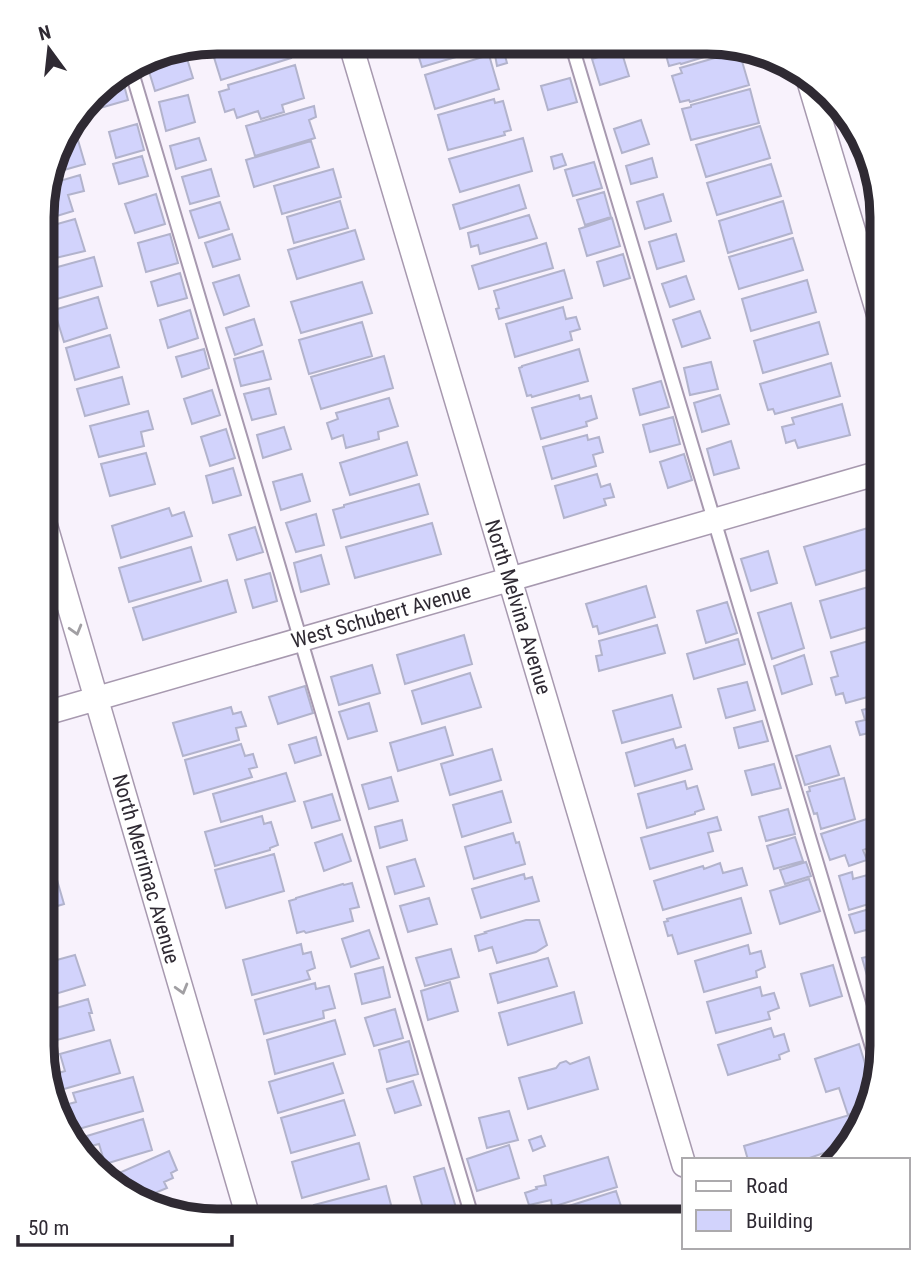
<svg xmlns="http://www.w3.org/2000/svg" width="924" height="1263" font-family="'Roboto Condensed',sans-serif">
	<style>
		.building { fill: #d2d3fc; stroke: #b2b3cc; stroke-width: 2 }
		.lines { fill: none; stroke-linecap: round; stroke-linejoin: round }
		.service-casing { stroke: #a799af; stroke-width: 16 }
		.minor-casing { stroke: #a799af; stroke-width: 26 }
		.service { stroke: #fff; stroke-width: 12 }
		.minor { stroke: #fff; stroke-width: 23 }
		.oneway { stroke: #a19fa3 }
		.labels { text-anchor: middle; stroke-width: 5; stroke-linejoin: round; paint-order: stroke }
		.street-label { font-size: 21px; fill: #2f2a33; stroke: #fff }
		.rim { fill: none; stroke: #2f2a33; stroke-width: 9 }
	</style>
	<rect width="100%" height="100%" fill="#f8f2fc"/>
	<path class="building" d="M663 44H730L737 47 681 64 680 63 669 66Z
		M490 47 422 67 416 48Z
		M288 50 291 58 221 80 212 51Z
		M621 50 629 76 600 85 592 59Z
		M739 51 749 85 690 102 689 100 680 102 672 76 682 73 680 68Z
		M185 52 193 78 155 91 147 65Z
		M504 52 507 63 497 66 495 55Z
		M489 55 499 89 435 109 425 75Z
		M295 65 304 98 282 105 284 112 261 119 258 111 237 118 234 109 225 112 219 92 229 89 228 85Z
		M121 74 128 100 100 108 96 93 102 85Z
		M570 78 577 102 548 110 541 86Z
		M750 89 759 123 691 140 682 109 691 107V105Z
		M188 95 195 122 166 131 159 102Z
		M494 99 495 103 503 101 511 130 504 132 505 135 448 150 438 115Z
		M314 106 316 117 309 120 315 138 255 156 246 126Z
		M641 120 649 144 622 153 614 129Z
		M137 124 144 150 116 158 109 132Z
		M760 126 770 158 706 177 696 145Z
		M75 130 85 164 50 174 64 133Z
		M199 138 206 160 176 169 170 146Z
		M523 138 532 171 460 192 449 159Z
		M311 141 319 167 254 187 246 160Z
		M562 154 566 165 554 169 551 157Z
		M142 156 148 176 119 184 113 164Z
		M652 158 657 177 631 184 626 166Z
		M594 162 602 188 573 196 565 170Z
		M771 164 781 196 717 215 707 183Z
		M211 169 219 196 190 204 182 177Z
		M333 169 341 197 282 214 274 186Z
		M80 175 84 191 68 195 73 211 44 220V194L46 185Z
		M519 185 526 208 460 229 453 205Z
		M604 192 611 217 585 225 577 200Z
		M156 194 165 224 135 233 125 204Z
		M663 194 671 221 645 229 637 202Z
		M340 201 348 228 294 243 287 217Z
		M783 201 792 233 728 253 719 221Z
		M220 202 229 229 199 238 190 211Z
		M529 215 537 238 480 254 478 245 471 247 468 233Z
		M612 218 620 246 587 256 579 229Z
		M75 219 85 251 43 261V228Z
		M355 230 364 259 297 279 288 250Z
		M170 234 178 263 146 272 138 243Z
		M232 234 240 259 213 267 205 243Z
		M676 234 684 261 657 269 649 242Z
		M793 238 803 270 739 289 729 257Z
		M546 243 553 268 479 289 472 266Z
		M623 254 630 278 604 286 597 262Z
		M94 257 102 286 50 301 43 271Z
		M564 270 572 298 499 319 496 309 499 308 494 291Z
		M180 273 187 298 158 306 151 282Z
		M239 275 249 306 224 315 213 283Z
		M686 276 694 299 670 307 662 284Z
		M807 280 816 312 751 331 742 299Z
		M362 282 372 313 301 333 291 302Z
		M98 297 107 328 64 342 54 310Z
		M563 307 566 319 576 317 580 329 570 332 572 340 515 357 506 324Z
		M190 310 198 338 168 348 160 320Z
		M700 311 710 338 682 347 673 320Z
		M254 319 262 345 235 355 226 328Z
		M362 322 372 356 309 374 299 340Z
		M819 322 828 354 763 373 754 341Z
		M110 335 119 367 75 380 66 348Z
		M204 349 209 368 182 377 176 357Z
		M579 349 588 381 532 397 531 395 527 396 519 368 522 367V366Z
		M263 351 271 379 241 386 234 359Z
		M384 356 393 388 321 409 311 377Z
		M711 362 718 389 690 395 684 368Z
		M831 363 840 396 775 414 773 409 768 410 760 384Z
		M122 377 129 404 85 416 77 389Z
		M661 381 669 407 640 415 633 389Z
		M269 388 276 414 252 420 244 394Z
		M212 390 220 415 192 424 184 399Z
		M579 395 580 399 591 396 597 418 586 422 587 426 541 439 532 408Z
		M720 395 729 424 702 432 694 403Z
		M389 398 398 426 378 432 379 439 346 448 343 435 332 439 327 423 338 419 336 413Z
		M842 404 850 435 798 448 795 440 786 443 782 427 794 424 792 418Z
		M148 411 153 429 141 432 144 446 99 457 90 426Z
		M673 417 680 444 650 452 643 425Z
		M284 427 291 449 263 458 257 435Z
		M226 429 235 458 210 466 201 437Z
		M587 435 588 440 599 437 603 452 593 455 596 466 552 479 543 447Z
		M731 441 739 468 714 475 707 449Z
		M407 442 417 475 350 495 340 463Z
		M146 453 155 484 110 496 101 464Z
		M684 454 692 480 668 488 660 462Z
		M233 468 241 495 213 503 206 476Z
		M302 474 310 501 281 510 273 482Z
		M597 474 601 487 610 484 614 497 604 499 606 505 564 518 555 486Z
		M419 484 428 514 341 538 333 510 344 507V505Z
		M169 508 172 516 184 512 192 536 121 558 112 526Z
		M316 514 324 545 296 552 286 523Z
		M432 523 441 554 355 578 346 547Z
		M878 525 882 536V565L816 585 804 547Z
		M255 527 263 552 237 560 229 535Z
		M191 547 201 581 129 602 119 568Z
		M768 551 777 583 751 591 741 559Z
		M321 555 329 584 301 592 294 563Z
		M270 573 277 601 253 608 245 580Z
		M227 580 236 612 143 640 133 608Z
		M882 583V623L831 638 820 601Z
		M646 586 655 617 599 634 597 626 593 627 586 604Z
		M727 602 737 633 706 643 697 611Z
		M791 603 804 648 772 659 758 613Z
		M657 625 665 653 599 671 596 656 602 655 599 641Z
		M464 635 472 664 405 684 397 655Z
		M882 637V693L846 703 843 693 836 695 831 678 838 676 831 652Z
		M738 639 745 664 694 679 687 654Z
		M804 655 812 684 782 694 774 666Z
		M372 665 380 693 339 705 331 677Z
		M470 673 481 707 422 724 412 691Z
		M747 682 755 710 726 718 718 689Z
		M305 686 313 713 278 724 269 697Z
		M672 695 681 727 622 743 613 711Z
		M369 703 377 731 348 739 339 712Z
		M882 705V741L873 744 869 733 860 735 856 722 865 720 862 710Z
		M231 707 233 714 241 712 246 726 236 728 239 740 183 756 173 723Z
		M762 721 768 741 739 748 734 728Z
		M445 727 453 755 398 771 390 743Z
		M316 737 321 755 295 763 289 745Z
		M673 739 676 748 685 745 692 769 635 786 626 753Z
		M241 744 245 756 253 754 257 767 249 769 252 777 194 794 185 760Z
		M830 746 839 775 805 785 796 756Z
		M492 749 501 780 450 795 441 764Z
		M774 764 781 788 752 795 745 771Z
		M286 773 295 801 221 822 213 794Z
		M391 777 398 801 369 809 362 785Z
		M844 778 855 819 821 829 817 813 814 814 807 792 810 791 809 787Z
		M685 781 687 789 697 786 704 809 695 812V814L647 828 638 794Z
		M502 791 511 822 462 837 453 805Z
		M332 794 340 820 312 828 304 802Z
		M788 809 795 834 766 841 759 817Z
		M879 815 882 823V845H880L882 849 873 852 871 847 863 850 867 860 849 866 845 855 830 860 821 834Z
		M262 816 264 824 271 822 278 845 270 848V850L215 866 205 832Z
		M717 817 721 830 708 833 713 851 650 869 641 838Z
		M402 820 407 840 380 848 375 827Z
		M513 833 516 843 519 842 525 864 474 879 465 847Z
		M342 834 351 861 324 871 315 843Z
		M795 837 803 861 774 869 767 846Z
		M274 854 284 891 226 908 215 870Z
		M415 859 424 886 395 894 387 867Z
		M806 862 811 876 785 884 780 870Z
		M720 863 723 873 742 868 747 885 663 910 654 881 703 866 704 869Z
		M882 871V900L849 910 839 876 852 872 853 879Z
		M524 874 525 879 532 877 539 901 481 918 472 889Z
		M46 876 48 883 57 880 64 904 54 907 56 912 42 916V877Z
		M809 879 820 911 780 924 770 891Z
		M352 883 359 907 350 909 353 921 306 933 304 931 297 933 289 901 296 899V898L343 884 344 885Z
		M429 898 437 924 408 932 400 906Z
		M741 898 751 933 678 954 672 935 668 936 664 922 668 921 667 919Z
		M876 907 881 926 855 933 849 915Z
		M526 920H539L547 945 536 952 497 963 492 947 479 951 475 936 486 933 485 932Z
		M369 930 379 958 351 967 342 939Z
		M301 944 303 954 311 952 315 968 307 971 310 979 252 995 243 960Z
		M748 945 750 954 761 951 765 967 756 971 757 977 704 992 695 961Z
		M451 949 459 977 425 986 416 958Z
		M882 953V975L868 979 862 958Z
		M75 955 85 985 42 998V964Z
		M548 958 557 986 498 1003 490 974Z
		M833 965 842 996 810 1006 801 974Z
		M383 967 390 997 362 1004 355 974Z
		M450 982 458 1011 428 1020 421 991Z
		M315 983 316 989 329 986 335 1008 323 1011 324 1018 264 1034 255 1000Z
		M760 987 762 996 774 993 779 1008 768 1012 770 1019 716 1033 707 1002Z
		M882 991V1033H880L870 994Z
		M574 992 582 1023 508 1045 499 1013Z
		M88 999 92 1013H89L94 1030 42 1044V1012Z
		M395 1009 403 1038 374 1046 365 1018Z
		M335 1020 345 1054 275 1074 267 1040Z
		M771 1028 774 1037 784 1034 789 1051 779 1055 780 1059 728 1075 718 1045Z
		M110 1040 120 1073 57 1091 52 1075 65 1071 60 1054Z
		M409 1041 418 1074 387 1082 379 1050Z
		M859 1044 871 1083 867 1084 869 1093 864 1109 848 1115 839 1088 826 1092 815 1059Z
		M589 1057 598 1089 528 1109 519 1078 556 1068 560 1063 566 1061 570 1064Z
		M333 1063 343 1093 278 1113 269 1082Z
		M133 1077 143 1111 75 1130 72 1120 70 1121 65 1105 76 1102 73 1093Z
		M413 1081 421 1105 395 1113 387 1089Z
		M344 1100 355 1135 291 1153 281 1118Z
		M509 1111 518 1140 487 1148 479 1118Z
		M863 1111 852 1143 804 1160H748L744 1146Z
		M143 1119 152 1150 105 1164 99 1144 91 1146 87 1136Z
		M541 1136 545 1146 533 1151 529 1140Z
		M359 1143 369 1179 302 1198 292 1162Z
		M509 1145 519 1178 477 1191 467 1159Z
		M169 1151 177 1170 171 1173 173 1178 164 1182 167 1188 143 1198 111 1185 106 1179 103 1172 117 1174Z
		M608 1157 617 1187 552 1207 551 1200 529 1205 525 1193 537 1189 536 1187 546 1185 544 1176Z
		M444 1168 457 1211 426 1219 414 1177Z
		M386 1186 395 1220H318L314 1205Z
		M616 1191 626 1221H574L569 1206Z
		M500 1209 503 1220H487L485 1213Z"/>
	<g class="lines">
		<g class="service-casing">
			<path id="service" d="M572 46 878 1067
				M131 69 473 1220"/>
		</g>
		<g class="minor-casing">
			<path id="minor" d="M352 49 684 1165
				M807 75 882 326
				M43 517 249 1220
				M43 714 882 472"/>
		</g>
		<use href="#service" class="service"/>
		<use href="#minor" class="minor"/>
	</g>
	<defs><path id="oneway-chevron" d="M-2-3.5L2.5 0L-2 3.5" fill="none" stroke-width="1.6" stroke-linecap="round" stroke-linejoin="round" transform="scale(1.75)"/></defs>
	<g class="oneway">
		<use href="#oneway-chevron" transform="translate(76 630) rotate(74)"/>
		<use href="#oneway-chevron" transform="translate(182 989) rotate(74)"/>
	</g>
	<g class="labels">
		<g class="street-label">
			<text transform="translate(518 607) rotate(73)" y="7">North Melvina Avenue</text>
			<text transform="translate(381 616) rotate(-16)" y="7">West Schubert Avenue</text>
			<text transform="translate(146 869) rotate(74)" y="7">North Merrimac Avenue</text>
		</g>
	</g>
	<path d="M0 0H924V1263H0ZM217 54H707A163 163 0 0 1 870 217V1046A163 163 0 0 1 707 1209H217A163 163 0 0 1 54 1046V217A163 163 0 0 1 217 54Z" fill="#fff" fill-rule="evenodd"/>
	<path class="rim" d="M217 54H707A163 163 0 0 1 870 217V1046A163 163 0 0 1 707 1209H217A163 163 0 0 1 54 1046V217A163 163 0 0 1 217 54Z"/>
	<rect x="682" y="1158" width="228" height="91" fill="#ffffff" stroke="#acaaad" stroke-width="2"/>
	<rect x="696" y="1181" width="35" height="10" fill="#ffffff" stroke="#acaaad" stroke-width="2"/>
	<text x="746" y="1193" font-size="21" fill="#2f2a33">Road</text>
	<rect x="696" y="1210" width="35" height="21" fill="#d2d3fc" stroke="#acaaad" stroke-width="2"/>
	<text x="746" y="1228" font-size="21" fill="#2f2a33">Building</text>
	<g transform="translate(49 49) rotate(345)" stroke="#ffffff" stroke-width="5" paint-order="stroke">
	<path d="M0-5L12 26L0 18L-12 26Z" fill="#2f2a33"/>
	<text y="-10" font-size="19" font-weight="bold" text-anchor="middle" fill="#2f2a33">N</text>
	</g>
	<path d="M18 1235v10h214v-10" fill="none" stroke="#2f2a33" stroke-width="3.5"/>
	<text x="28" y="1235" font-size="21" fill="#2f2a33" stroke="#ffffff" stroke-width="5" paint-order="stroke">50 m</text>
</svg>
